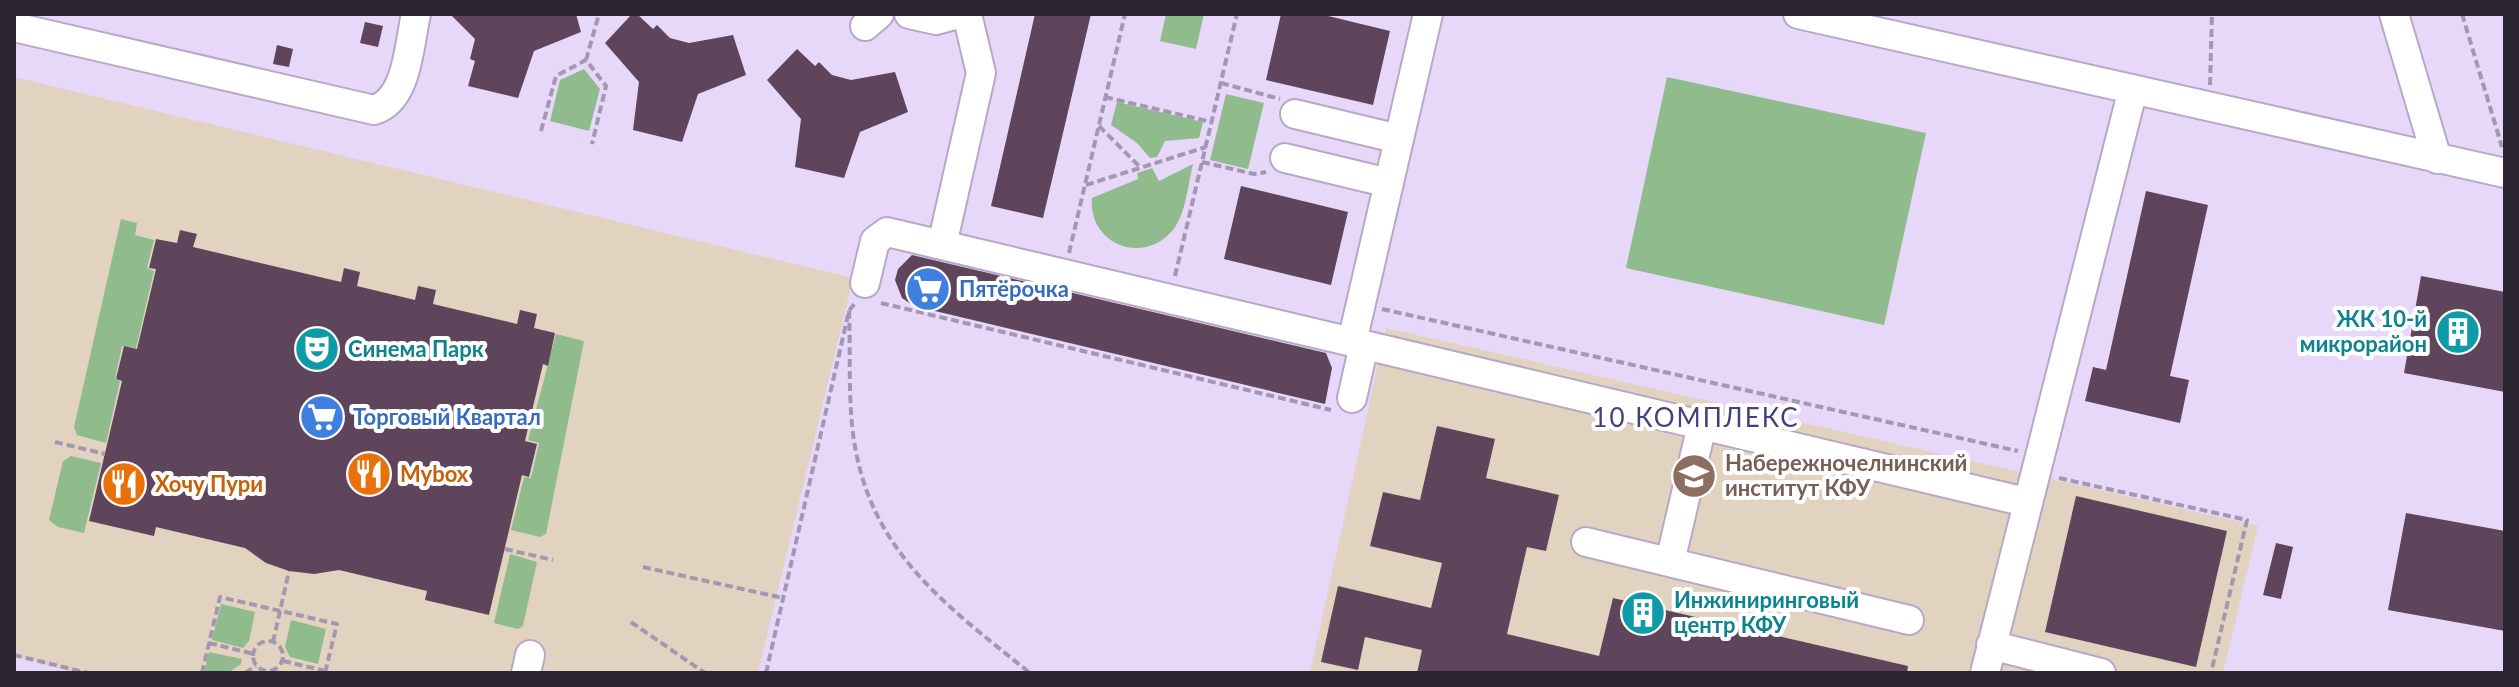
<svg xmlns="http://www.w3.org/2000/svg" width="2519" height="687" font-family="Lato,sans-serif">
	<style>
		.commercial { fill: #e1d3c0 }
		.green { fill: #90bc8d }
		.building { fill: #5f455b }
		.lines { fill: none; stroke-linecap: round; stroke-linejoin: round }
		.minor-casing { stroke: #b7a8c8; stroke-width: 32 }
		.path { stroke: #a497b2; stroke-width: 4; stroke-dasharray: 8 4; stroke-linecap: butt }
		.minor { stroke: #fff; stroke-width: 28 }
		.labels { text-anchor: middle; stroke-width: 8; stroke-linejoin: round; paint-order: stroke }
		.shop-label { font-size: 22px; font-weight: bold; fill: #366cbe; stroke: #fff; text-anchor: start }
		.culture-label { font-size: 22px; font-weight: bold; fill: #0d838f; stroke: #fff; text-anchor: start }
		.education-label { font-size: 22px; font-weight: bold; fill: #785e54; stroke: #fff; text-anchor: start }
		.food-label { font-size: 22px; font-weight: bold; fill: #c56008; stroke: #fff; text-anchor: start }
		.quarter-label { font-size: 26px; letter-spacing: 2px; fill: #43407d; stroke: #fff }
	</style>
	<rect width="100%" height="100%" fill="#e7d7f9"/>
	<path class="commercial" d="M14 77 853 278 758 673H77L14 656Z
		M1386 328 2258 526 2223 673H1310Z"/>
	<path class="green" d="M1166 14H1204L1196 49 1160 41Z
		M584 69 600 89 589 131 550 121 560 80Z
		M1667 77 1926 133 1884 325 1626 268Z
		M1226 94 1264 103 1248 169 1210 160Z
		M1117 102 1203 122 1199 138 1165 141 1157 157 1150 158 1137 143 1111 125Z
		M1193 164C1188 185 1186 213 1173 230 1143 266 1088 244 1092 198L1138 179 1137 173 1152 168 1159 181Z
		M121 219 137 223 135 235 154 240 147 268 154 271 136 348 122 346 115 379 120 381 106 443 77 435 74 427Z
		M556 334 584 341 546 534 540 537 511 530 524 477 531 478 539 443 528 440Z
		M71 456 101 463 84 533 58 527 49 520 63 461Z
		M510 554 537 562 523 626 518 629 494 623Z
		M221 604 255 612 249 641 243 648 212 640Z
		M291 620 326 629 318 664 290 657 285 647Z
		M209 652 242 659 241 664 228 673H204Z"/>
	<path class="building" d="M450 14H576L581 32 534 51 518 98 468 86 475 61 470 59 475 39Z
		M632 14H637L653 29 657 25 670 38 689 43 733 35 746 75 698 94 682 142 633 130 639 82 605 43Z
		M1035 14H1091L1043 218 991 206Z
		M1281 14H1320L1390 31 1373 105 1266 80Z
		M365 22 383 26 378 47 360 43Z
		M277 45 293 49 289 67 273 64Z
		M797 49 815 66 819 62 832 75 851 80 895 72 908 112 860 132 844 178 795 167 801 119 767 80Z
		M1241 186 1348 212 1331 285 1224 259Z
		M2146 191 2208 205 2170 376 2189 380 2180 423 2085 401 2093 367 2106 370Z
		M180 230 197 234 193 247 341 282 344 268 360 272 357 286 415 300 418 286 436 290 433 304 517 324 520 310 537 314 534 328 555 333 548 366 543 364 525 441 537 444 529 477 522 475 489 615 425 600 427 591 339 570 314 574 289 571 266 563 245 548 156 527 154 536 89 521 122 381 116 379 124 346 137 349 156 269 149 268 156 239 177 243Z
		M912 255 1326 353 1332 368 1325 404 914 306 902 298 895 280 898 269Z
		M2421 276 2505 292V392L2404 373Z
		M1437 426 1495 439 1486 478 1559 495 1546 551 1527 547 1507 634 1599 656 1613 598 1908 666 1907 673H1417L1422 650 1365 637 1358 670 1321 662 1338 586 1431 608 1442 563 1370 546 1383 492 1420 500Z
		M2076 496 2227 531 2196 667 2045 632Z
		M2406 513 2505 531V631L2388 610Z
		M2276 543 2293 547 2281 599 2263 595Z"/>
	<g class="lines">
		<g class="minor-casing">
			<path id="minor" d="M909 14 936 20 958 14
				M1798 14 2505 173
				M2394 14 2437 159
				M865 26 879 14
				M14 27 374 110C408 100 409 44 416 14
				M1295 114 1399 139
				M1285 158 1389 183
				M942 245 981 73 967 14
				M865 283 875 241 887 232 1352 342 1428 14
				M1352 342 2026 502
				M1352 398 1364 345
				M1586 542 1909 620
				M1670 562 1702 425
				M1991 645 2101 673
				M526 673 530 655
				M1985 673 2133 89"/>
		</g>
		<path class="path" d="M2462 14 2502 147
			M586 60 599 14
			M1221 83 1280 99
			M2210 85 2212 14
			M1105 97 1211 122
			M1099 126 1141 168
			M541 131 556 76 586 60 606 86 592 144
			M1202 162 1254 174 1266 172
			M1086 185 1206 147
			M1069 253 1125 14
			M1175 276 1237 14
			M881 303 1331 410
			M1382 309 2018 451
			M849 311C851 357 847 407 856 452 876 557 952 610 1030 673
			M55 442 105 454
			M2059 478 2247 520 2211 673
			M505 549 553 560
			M643 567 783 598
			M631 622 705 673
			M253 656a15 15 0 1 1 30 0a15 15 0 1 1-30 0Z
			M273 642 289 571
			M209 643 254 654
			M14 655 88 673
			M283 661 326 671
			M202 673 220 597 337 624 325 673
			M245 673 256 666
			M766 673 849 311 855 303"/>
		<use href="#minor" class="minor"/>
	</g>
	<defs>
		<g id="supermarket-disc" transform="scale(2.3)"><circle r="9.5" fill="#3f7fe0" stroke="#fff"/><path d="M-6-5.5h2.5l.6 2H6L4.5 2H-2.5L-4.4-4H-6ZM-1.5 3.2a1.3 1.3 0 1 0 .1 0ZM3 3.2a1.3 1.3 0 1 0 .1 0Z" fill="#fff"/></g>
		<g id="building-disc" transform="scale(2.3)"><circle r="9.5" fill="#0f9aa8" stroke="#fff"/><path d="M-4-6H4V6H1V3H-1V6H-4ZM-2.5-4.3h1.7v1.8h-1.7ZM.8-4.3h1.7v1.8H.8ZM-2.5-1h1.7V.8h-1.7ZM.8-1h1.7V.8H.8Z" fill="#fff"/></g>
		<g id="theatre-disc" transform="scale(2.3)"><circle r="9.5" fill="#0f9aa8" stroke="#fff"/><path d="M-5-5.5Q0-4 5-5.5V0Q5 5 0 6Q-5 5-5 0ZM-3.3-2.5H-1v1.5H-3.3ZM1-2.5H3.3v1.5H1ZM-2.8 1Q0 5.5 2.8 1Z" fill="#fff"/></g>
		<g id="restaurant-disc" transform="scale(2.3)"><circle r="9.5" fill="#e8710a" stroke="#fff"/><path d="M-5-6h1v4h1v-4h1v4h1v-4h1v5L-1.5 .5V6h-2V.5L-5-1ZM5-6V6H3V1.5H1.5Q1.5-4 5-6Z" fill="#fff"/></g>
		<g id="university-disc" transform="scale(2.3)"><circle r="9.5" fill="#8d6e63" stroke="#fff"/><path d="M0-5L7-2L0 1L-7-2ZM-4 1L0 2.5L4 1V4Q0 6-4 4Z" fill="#fff"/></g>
	</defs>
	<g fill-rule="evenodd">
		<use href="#supermarket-disc" x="928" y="289"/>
		<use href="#building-disc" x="2458" y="332"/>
		<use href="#theatre-disc" x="317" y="349"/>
		<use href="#supermarket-disc" x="322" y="417"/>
		<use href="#restaurant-disc" x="369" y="474"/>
		<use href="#university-disc" x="1694" y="476"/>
		<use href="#restaurant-disc" x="124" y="484"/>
		<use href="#building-disc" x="1643" y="613"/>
	</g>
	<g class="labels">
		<g class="shop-label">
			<text x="959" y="297">Пятёрочка</text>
			<text x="353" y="425">Торговый Квартал</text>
		</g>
		<g class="culture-label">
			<text x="2427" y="327" text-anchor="end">ЖК 10-й<tspan x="2427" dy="25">микрорайон</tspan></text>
			<text x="348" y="357">Синема Парк</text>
			<text x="1674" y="608">Инжиниринговый<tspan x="1674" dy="25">центр КФУ</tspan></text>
		</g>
		<g class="education-label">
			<text x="1725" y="471">Набережночелнинский<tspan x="1725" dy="25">институт КФУ</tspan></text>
		</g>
		<g class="food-label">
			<text x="400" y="482">Mybox</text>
			<text x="155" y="492">Хочу Пури</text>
		</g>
		<g class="quarter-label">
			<text x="1696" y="427">10 КОМПЛЕКС</text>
		</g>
	</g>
	<rect width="2519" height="687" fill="none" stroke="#2b2532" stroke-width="32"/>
</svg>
